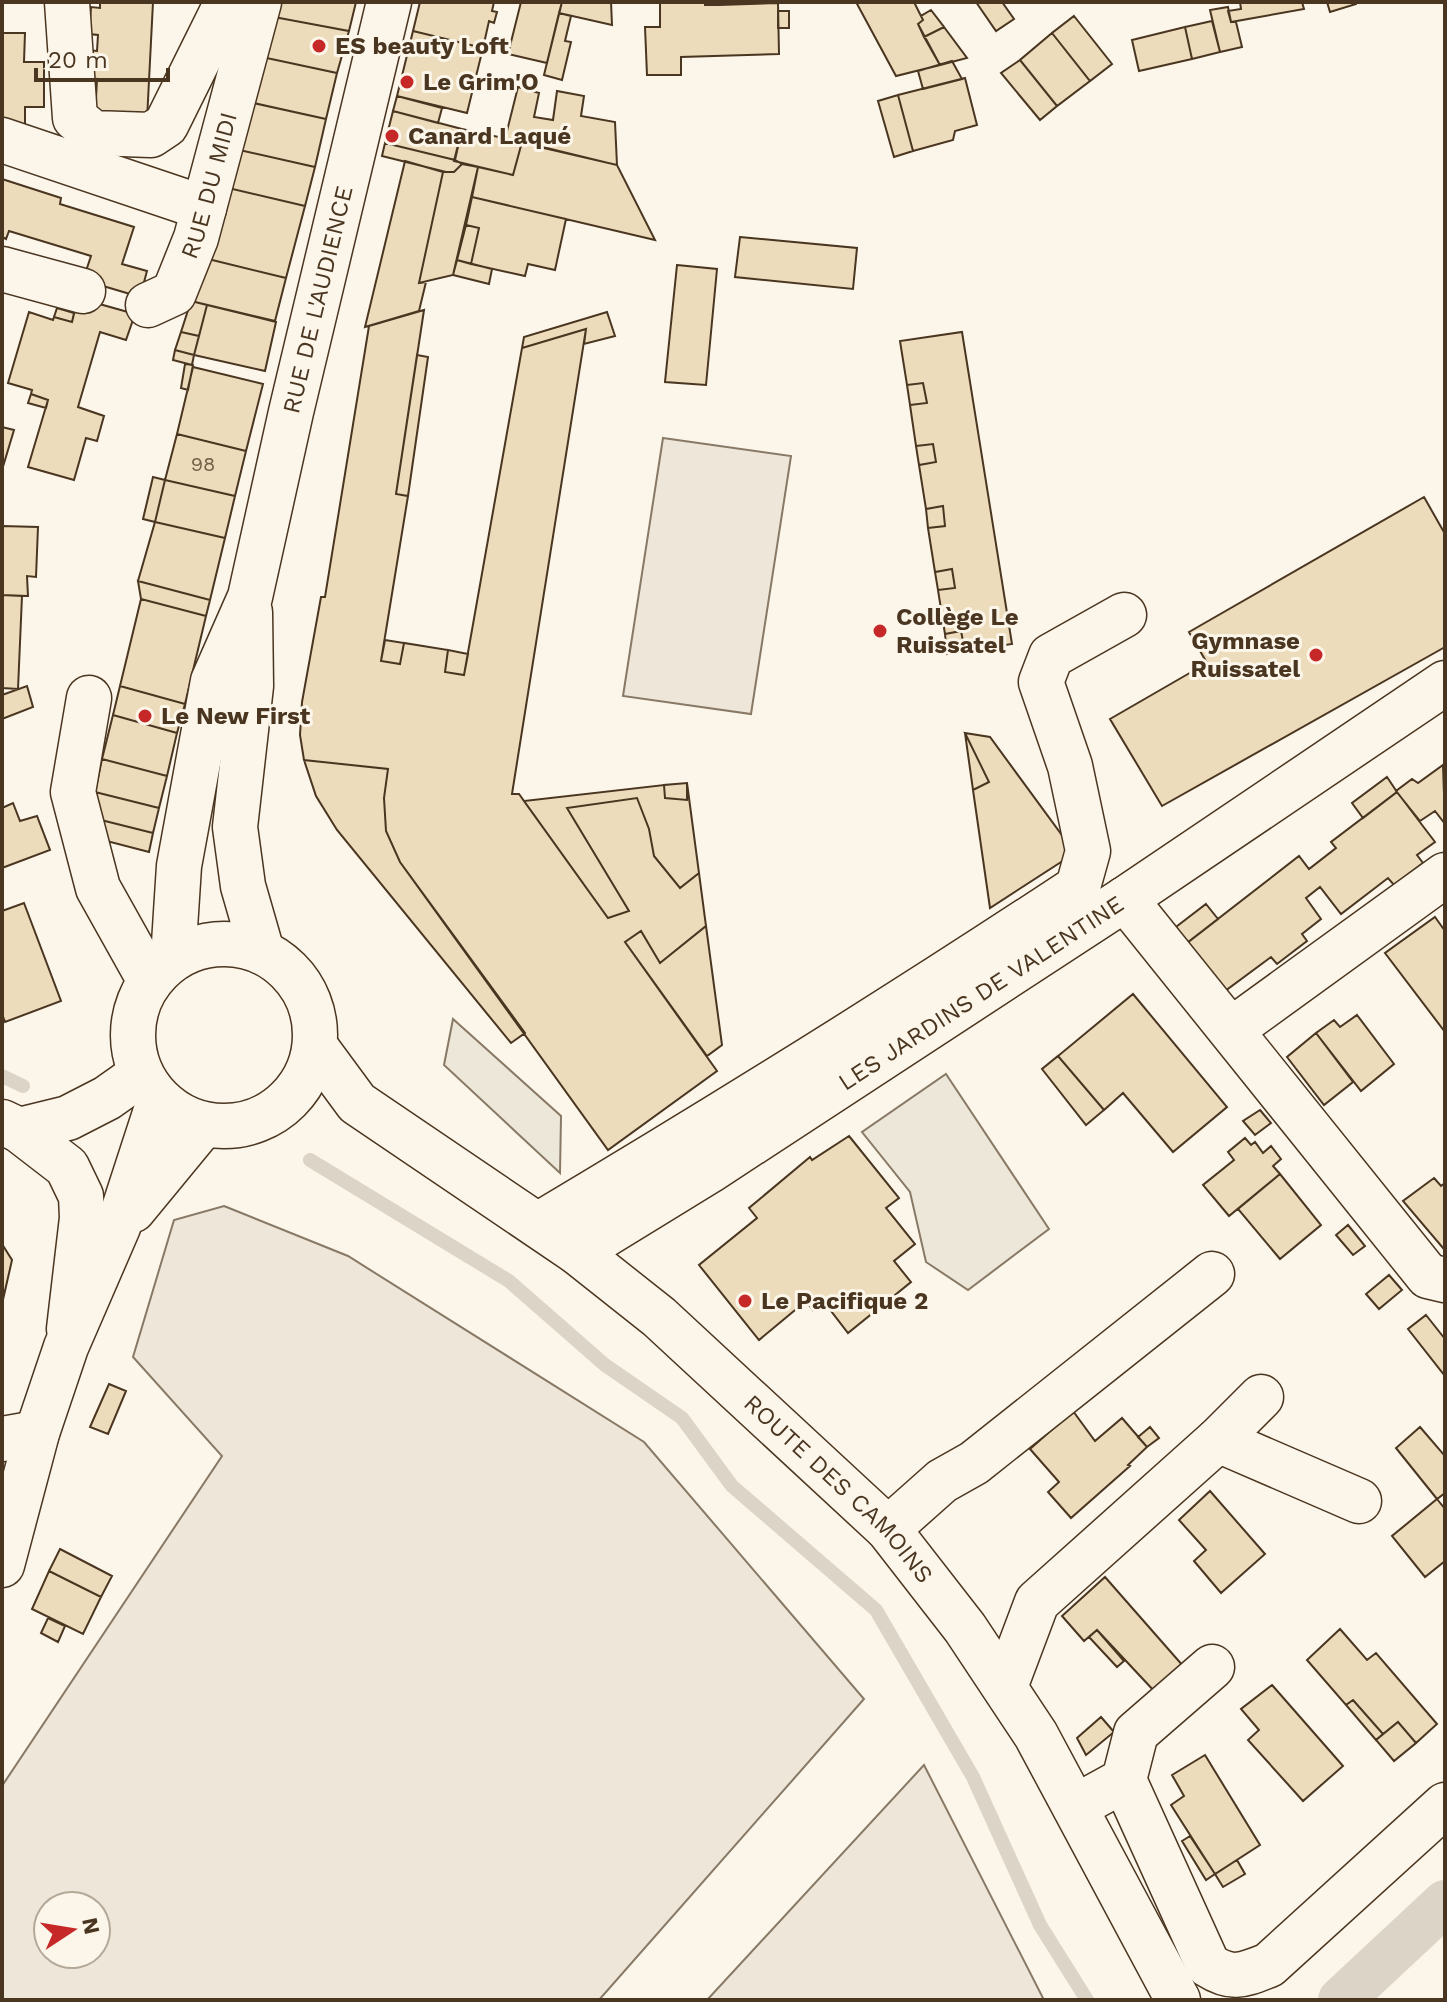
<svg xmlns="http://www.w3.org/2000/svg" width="1447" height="2002" font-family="'Work Sans',sans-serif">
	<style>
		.green { fill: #ede6d9; stroke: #887966; stroke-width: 2; fill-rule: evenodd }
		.parking { fill: #ede7d9; stroke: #887966; stroke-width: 2 }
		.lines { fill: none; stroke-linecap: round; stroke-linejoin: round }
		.stream { stroke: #dcd4c6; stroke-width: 14 }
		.canal { stroke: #dcd4c6; stroke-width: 46 }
		.building { fill: #ecdcbc; stroke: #4a3520; stroke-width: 2 }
		.minor-casing { stroke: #4a3520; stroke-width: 47 }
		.major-casing { stroke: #4a3520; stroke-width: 47 }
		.minor { stroke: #fbf6e9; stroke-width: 44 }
		.major { stroke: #fbf6e9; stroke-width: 44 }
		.poi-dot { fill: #c62828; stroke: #fbf6e9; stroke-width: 3 }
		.labels { text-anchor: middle; stroke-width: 6; stroke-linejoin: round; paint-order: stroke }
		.number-label { font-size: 20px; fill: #725f47 }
		.poi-label { font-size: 24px; font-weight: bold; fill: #4a3520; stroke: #fbf6e9; text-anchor: start }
		.street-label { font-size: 24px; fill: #4a3520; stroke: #fbf6e9 }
	</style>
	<rect width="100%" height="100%" fill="#fbf6e9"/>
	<path class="green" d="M663 438 791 456 751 714 623 696Z
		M224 1206 348 1256 644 1442 864 1699 599 2000H2V1786L222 1456 133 1357 174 1220ZM48 1906H96V1954H48Z
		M924 1765 1044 2000H707Z"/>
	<path class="parking" d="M453 1019 561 1116 560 1173 444 1065Z
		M946 1074 1049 1229 968 1290 926 1262 910 1192 862 1132Z"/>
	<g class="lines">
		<path class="stream" d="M2 1076 23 1086
			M310 1160 509 1281 605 1365 682 1418 732 1486 876 1610 973 1777 1040 1925 1087 2000"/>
		<path class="canal" d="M1341 2000 1445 1903"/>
	</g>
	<path class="building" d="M100 2H153L147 120 95 118 97 79 87 78 88 50 97 51 98 35 89 34 91 7 100 8Z
		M279 2H356L349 31 274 17Z
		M420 2H494L492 11 497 12 494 23 489 21 483 48 413 31Z
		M521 2H562L547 63 508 54Z
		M562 2H611L612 25 559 13Z
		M660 2H705V5H719L778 3 779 54 681 57V75H647L645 27H660Z
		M856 2H914L923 20 918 24 940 65 896 76Z
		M976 2H1002L1014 19 996 31Z
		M1240 2H1302L1304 9 1231 22 1228 11 1241 9Z
		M1327 2H1356V4L1330 12Z
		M1228 7 1231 22H1236L1242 47 1220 52 1210 10Z
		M931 10 944 27 924 37 918 24 923 20 921 16Z
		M778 11H789V28H778Z
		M559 13 571 16 565 41 571 42 562 80 544 75Z
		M1074 16 1112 64 1090 81 1052 33Z
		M274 17 349 31 337 73 262 57Z
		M1212 21 1220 52 1192 59 1185 27Z
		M944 27 967 58 940 65 924 37Z
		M1185 27 1192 59 1139 71 1132 40Z
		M413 31 483 48 467 113 397 96Z
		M2 33H25L24 62H44V107H25V126H2Z
		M1052 33 1090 81 1057 106 1020 60Z
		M262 57 337 73 326 119 249 102Z
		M1020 60 1057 106 1040 120 1001 73Z
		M952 61 962 79 923 89 918 71Z
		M965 78 977 125 955 131 953 140 913 151 898 95Z
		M518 87 539 93 534 117 553 120 557 91 584 96 581 116 615 122 617 165 505 139Z
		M898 95 913 151 894 157 878 101Z
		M397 96 442 108 438 123 393 111Z
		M249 102 326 119 315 167 235 149Z
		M393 111 462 129 455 160 385 143Z
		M462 129 522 142 513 175 454 161Z
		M522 142 617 165 655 240 472 197 478 167 513 175Z
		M385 143 455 160 462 164 454 172H446L382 156Z
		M235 149 315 167 305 206 224 187Z
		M405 161 443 172 419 283 426 282 419 311 365 327Z
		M462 164 478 167 453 275 419 283 443 172H454Z
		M2 179 61 198 60 204 134 227 122 264 147 271 140 297 83 280 91 256 9 231 6 239 2 237Z
		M224 187 305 206 286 278 204 258Z
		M472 197 566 219 555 270 528 264 525 276 471 264 479 228 466 225Z
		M466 225 479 228 471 264 457 260Z
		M740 237 857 248 853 289 735 277Z
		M204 258 286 278 275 321 191 301Z
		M457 260 492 269 489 284 453 275Z
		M677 265 717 269 706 385 665 382Z
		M78 298 135 314 126 340 100 332 78 407 104 416 97 441 86 438 74 480 28 467 48 400 31 394 32 390 8 383 29 312 53 320 54 317 72 322Z
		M191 301 207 305 199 336 181 332Z
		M207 305 276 322 265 371 194 355Z
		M57 308 74 313 72 322 54 317Z
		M424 310 396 494 408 496 381 661 400 664 404 643 448 650 445 672 464 675 522 348 586 329 512 794H519L608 918 629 911 567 808 637 798 649 829 654 856 680 888 699 873 706 926 660 963 641 931 625 942 717 1071 608 1150 400 862 386 831 384 798 388 769 304 760 300 735 302 702 321 597H325L369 326Z
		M607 312 615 336 584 344 586 329 522 348 524 337Z
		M181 332 199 336 194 355 175 350Z
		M962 332 1012 644 965 651 961 631 945 634 938 590 955 588 952 569 935 572 928 528 945 526 943 506 926 509 919 465 936 462 933 444 916 446 910 405 927 403 923 383 907 385 900 341Z
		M175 350 194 355 192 365 173 360Z
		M417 355 428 357 408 496 396 494Z
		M185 364 193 365 188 390 181 388Z
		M193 367 263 384 246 451 177 434Z
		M923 383 927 403 910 405 907 385Z
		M31 394 48 400 46 408 28 403Z
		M2 427 14 430 2 470Z
		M177 434 246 451 235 496 165 480Z
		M933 444 936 462 919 465 916 446Z
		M153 477 165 480 155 522 143 519Z
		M165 480 235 496 225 538 155 522Z
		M1424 497 1445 534V647L1162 806 1110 719 1207 663 1189 632Z
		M943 506 945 526 928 528 926 509Z
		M155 522 225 538 210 600 138 581Z
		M2 526 38 527 36 577 27 576 28 596 2 595Z
		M952 569 955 588 938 590 935 572Z
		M138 581 210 600 206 616 141 599Z
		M2 595 22 596 18 689 2 688Z
		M141 599 206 616 185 704 120 686Z
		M961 631 965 651 947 654 945 634Z
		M385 640 404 643 400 664 381 661Z
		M448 650 468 654 464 675 445 672Z
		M27 686 33 707 2 719V695Z
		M120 686 185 704 177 733 113 715Z
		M113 715 177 733 167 776 102 759Z
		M965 733 989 782 973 790Z
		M965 733 990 737 1075 853 990 908 973 790 989 782Z
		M102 759 167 776 159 808 95 792Z
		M304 760 388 769 384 798 386 831 400 862 525 1033 511 1043 337 830 316 796Z
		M1443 765 1445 824 1435 811 1420 821 1396 791 1412 779 1418 783Z
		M1387 777 1397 792 1363 818 1352 803Z
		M687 783 699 873 680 888 654 856 649 829 637 798 567 808 629 911 608 918 524 801 664 785 665 798 687 800Z
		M687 783V800L665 798 664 785Z
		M95 792 159 808 153 833 89 817Z
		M1397 792 1435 842 1417 855 1423 863 1394 885 1388 878 1341 914 1320 887 1306 898 1321 919 1302 934 1307 941 1277 964 1271 957 1225 991 1187 943 1299 856 1309 869 1336 848 1331 842Z
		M13 803 20 821 37 816 50 850 2 868V808Z
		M89 817 153 833 149 852 95 838Z
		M24 903 61 1001 5 1022 2 1014V911Z
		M1206 904 1218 919 1187 943 1168 933Z
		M1435 917 1445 931V1032L1385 953Z
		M706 926 722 1045 707 1056 625 942 641 931 660 963Z
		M1133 994 1227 1107 1173 1152 1123 1093 1104 1110 1058 1056Z
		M1357 1015 1394 1064 1361 1091 1316 1033 1334 1020 1340 1027Z
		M1316 1033 1353 1082 1324 1105 1287 1057Z
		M1058 1056 1104 1110 1086 1125 1042 1069Z
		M1260 1110 1271 1123 1255 1135 1243 1121Z
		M849 1136 899 1198 886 1208 915 1244 894 1261 911 1282 848 1333 824 1302 813 1310 806 1301 759 1340 699 1265 757 1218 749 1208 810 1157 812 1160Z
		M1245 1138 1251 1145 1255 1142 1263 1153 1271 1146 1281 1159 1273 1166 1280 1174 1229 1216 1203 1185 1234 1160 1228 1152Z
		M1280 1174 1321 1225 1280 1259 1238 1209Z
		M1434 1178 1441 1186 1445 1183V1246L1443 1248 1403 1201Z
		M1348 1225 1365 1246 1353 1255 1336 1235Z
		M2 1244 12 1260 2 1304Z
		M1389 1275 1402 1290 1379 1309 1366 1294Z
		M1426 1315 1445 1339V1376L1408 1329Z
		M109 1384 126 1391 108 1434 90 1427Z
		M1073 1411 1095 1441 1122 1418 1147 1447 1128 1465 1130 1466 1071 1518 1048 1492 1059 1482 1030 1449Z
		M1150 1427 1159 1438 1147 1447 1138 1437Z
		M1420 1427 1445 1456V1493L1437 1499 1396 1448Z
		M1210 1491 1265 1554 1221 1593 1194 1561 1206 1550 1179 1520Z
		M1437 1499 1445 1509V1561L1425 1577 1392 1536Z
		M60 1549 112 1576 101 1597 49 1571Z
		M49 1571 101 1597 83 1634 32 1609Z
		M1105 1577 1184 1667 1156 1693 1097 1630 1084 1641 1062 1616Z
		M48 1618 65 1626 58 1642 41 1633Z
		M1340 1629 1367 1660 1376 1653 1437 1724 1416 1743 1398 1722 1383 1734 1353 1700 1346 1705 1307 1660Z
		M1097 1630 1124 1661 1117 1667 1089 1637Z
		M1272 1685 1343 1766 1303 1801 1248 1740 1259 1730 1241 1709Z
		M1353 1700 1383 1734 1376 1740 1346 1705Z
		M1101 1717 1114 1732 1086 1755 1077 1738Z
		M1398 1722 1416 1743 1394 1761 1376 1740Z
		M1205 1755 1260 1845 1215 1874 1171 1805 1184 1796 1172 1775Z
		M1190 1836 1215 1874 1206 1880 1182 1841Z
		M1237 1860 1245 1874 1223 1887 1215 1874Z"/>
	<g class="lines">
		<g class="minor-casing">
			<g id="minor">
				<path d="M67 2 75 118 93 133 151 135 166 125 227 2"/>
				<path d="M2 140 204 208"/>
				<path d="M2 269 83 291"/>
				<path id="s1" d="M148 305 174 293 196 238 259 2"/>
				<path d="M250 612 251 686 235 827 243 886 262 952"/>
				<path d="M89 698 73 792 98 888 150 981"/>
				<path d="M1125 899 1445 683"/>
				<path id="s2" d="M173 959 179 866 213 681 250 597 291 412 389 2"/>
				<path d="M1231 1030 1445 875"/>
				<path d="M2 1122 19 1130 67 1167 81 1196 82 1218 69 1329"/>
				<path d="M19 1130 68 1118 107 1098 141 1074"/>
				<path d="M538 1225C721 1116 901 1004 1078 887L1088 851 1070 766 1041 682 1051 656 1124 615"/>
				<path id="s3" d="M577 1252 709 1171 1125 899 1428 1276 1445 1280"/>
				<path d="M2 1439 37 1433"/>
				<path d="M1218 1440 1359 1501"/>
				<path d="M888 1529 942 1481 974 1463 1212 1274"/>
				<path d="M1005 1687 1037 1602 1218 1440 1261 1397"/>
				<path d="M1124 1780 1208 1965C1233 1981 1243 1975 1269 1965L1445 1805"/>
				<path d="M1075 1807 1124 1780 1136 1733 1212 1667"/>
			</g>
		</g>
		<g class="major-casing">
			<g id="major">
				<circle cx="224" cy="1035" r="91"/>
				<path id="s4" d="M315 1046 357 1103 577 1252 659 1317 888 1529 965 1628 1036 1735 1178 2000"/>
				<path d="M133 1210 203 1125"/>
				<path d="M2 1565 37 1433 66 1347 118 1227 159 1101"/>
			</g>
		</g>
		<use href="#minor" class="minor"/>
		<use href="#major" class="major"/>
	</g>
	<g class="poi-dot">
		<circle cx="319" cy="46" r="8"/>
		<circle cx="407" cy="82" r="8"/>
		<circle cx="392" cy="136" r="8"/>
		<circle cx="880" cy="631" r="8"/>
		<circle cx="1316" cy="655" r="8"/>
		<circle cx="145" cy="716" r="8"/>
		<circle cx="745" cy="1301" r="8"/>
	</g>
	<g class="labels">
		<g class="number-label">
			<text x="203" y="471">98</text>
		</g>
		<g class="poi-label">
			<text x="335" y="54">ES beauty Loft</text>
			<text x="423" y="90">Le Grim'O</text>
			<text x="408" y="144">Canard Laqué</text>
			<text x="896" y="625">Collège Le<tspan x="896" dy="28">Ruissatel</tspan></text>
			<text x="1300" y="649" text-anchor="end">Gymnase<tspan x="1300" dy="28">Ruissatel</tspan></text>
			<text x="161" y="724">Le New First</text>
			<text x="761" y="1309">Le Pacifique 2</text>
		</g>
		<g class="street-label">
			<text dy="8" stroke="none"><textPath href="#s1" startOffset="142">RUE DU MIDI</textPath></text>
			<text dy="8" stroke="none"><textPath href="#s2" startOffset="678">RUE DE L'AUDIENCE</textPath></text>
			<text dy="8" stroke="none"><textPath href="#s3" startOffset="480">LES JARDINS DE VALENTINE</textPath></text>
			<text dy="8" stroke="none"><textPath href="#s4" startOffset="690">ROUTE DES CAMOINS</textPath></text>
		</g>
	</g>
	<rect width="1447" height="2002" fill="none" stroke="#4a3520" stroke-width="8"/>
	<g transform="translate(72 1930) rotate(78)"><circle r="38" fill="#fbf6e9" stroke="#b4a999" stroke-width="2"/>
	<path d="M0-6L14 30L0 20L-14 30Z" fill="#c62828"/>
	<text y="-12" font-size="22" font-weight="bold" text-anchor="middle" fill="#4a3520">N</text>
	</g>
	<path d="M36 68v12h132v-12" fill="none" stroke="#4a3520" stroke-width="4"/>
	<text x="48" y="68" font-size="24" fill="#4a3520" stroke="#fbf6e9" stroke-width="6" paint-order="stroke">20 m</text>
</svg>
